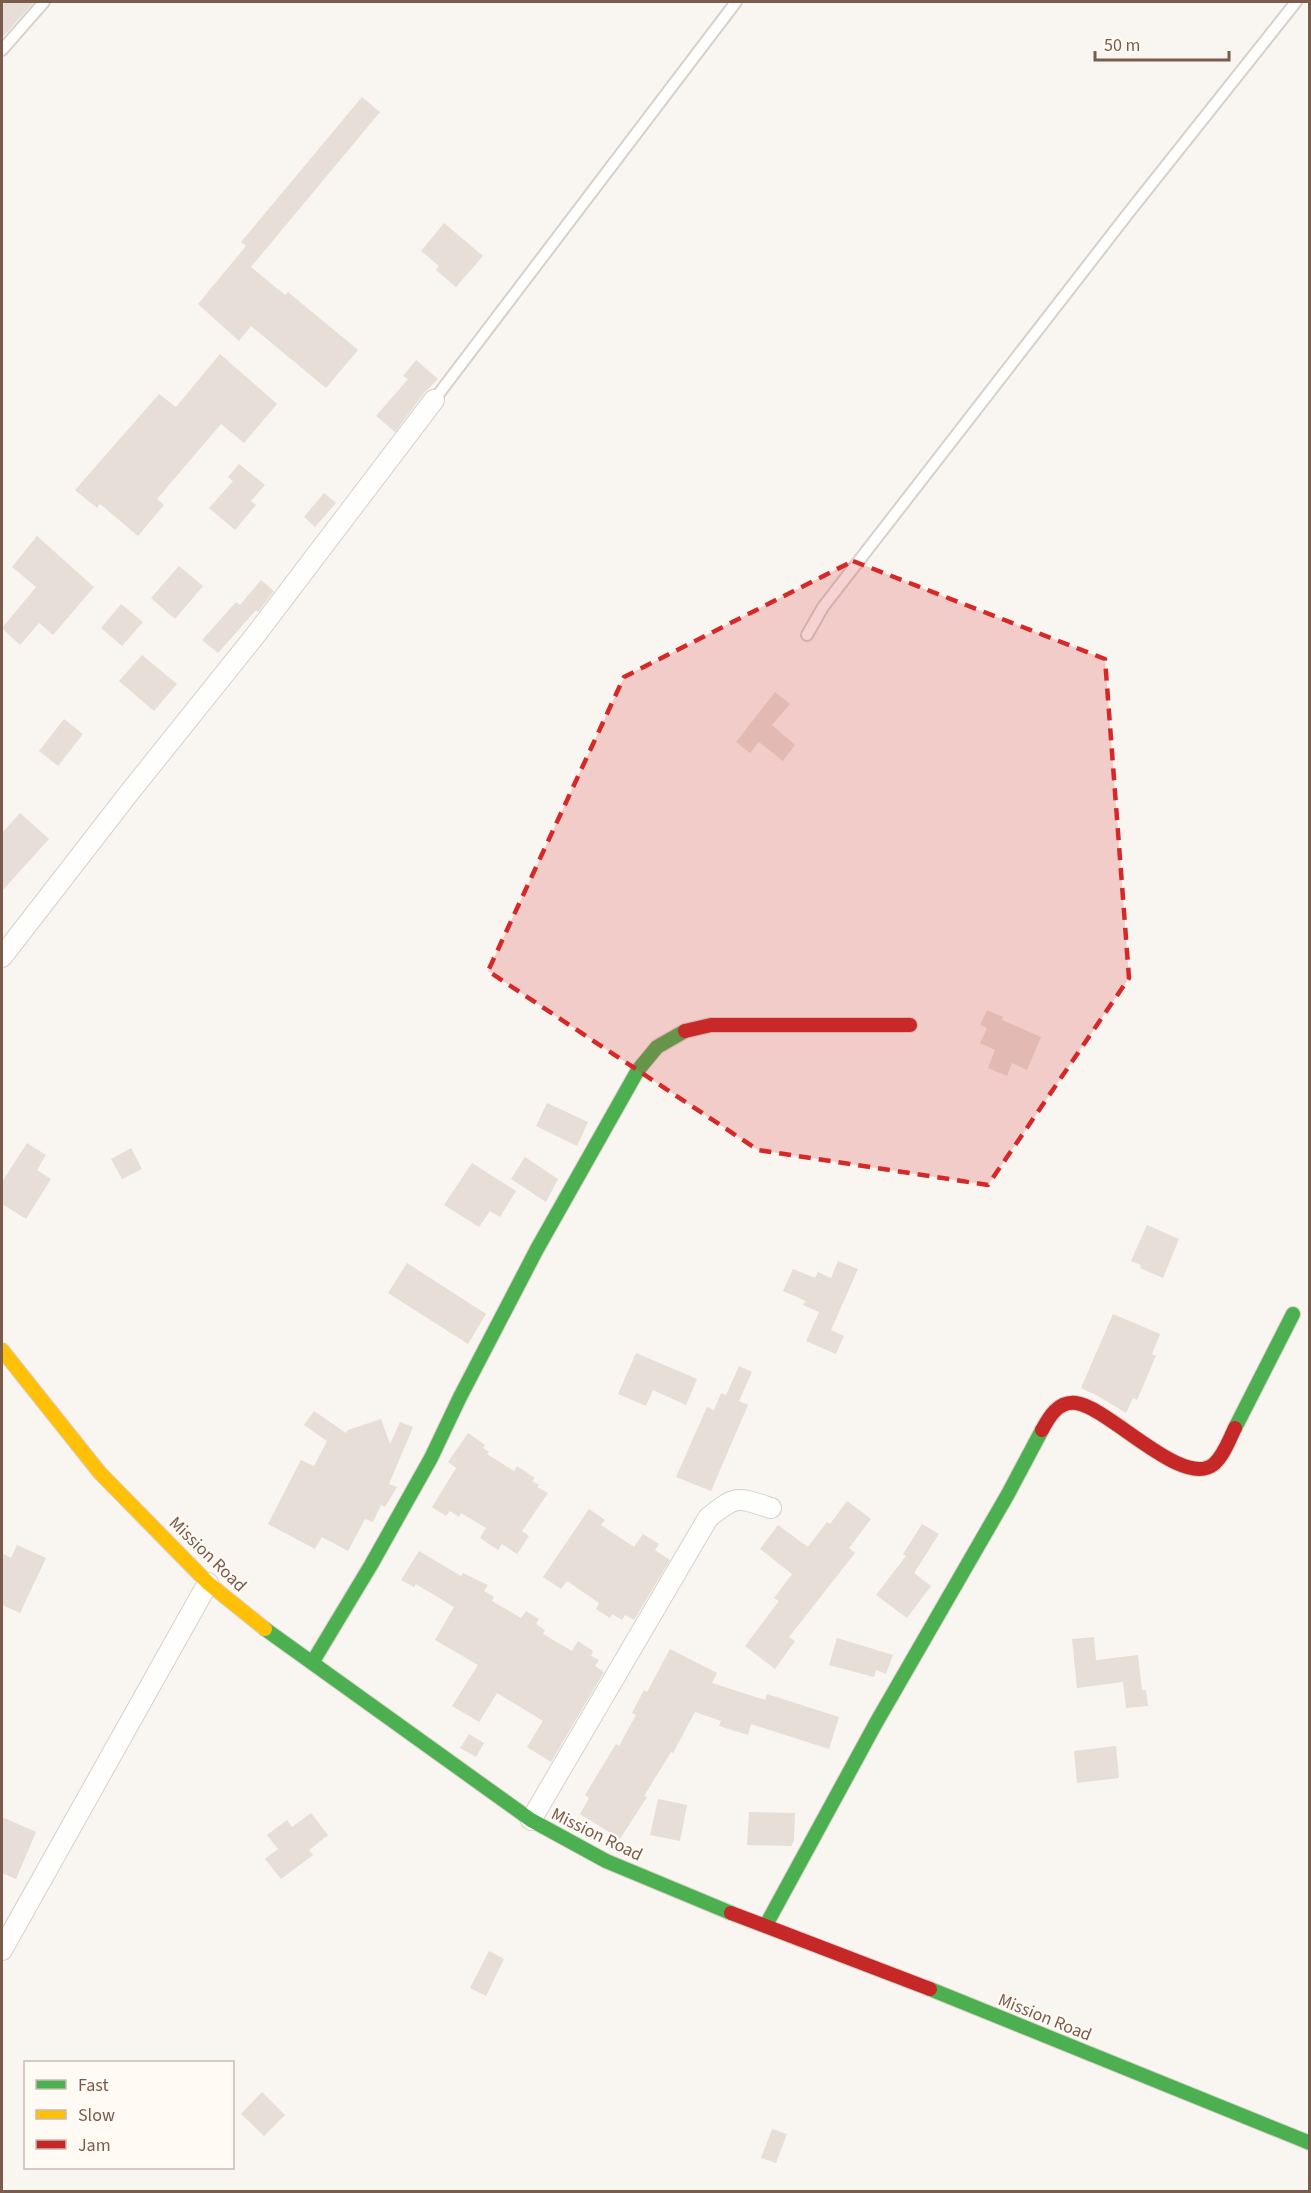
<svg xmlns="http://www.w3.org/2000/svg" width="1311" height="2193" font-family="'Source Sans 3',sans-serif">
	<style>
		.building { fill: #e6ded7 }
		.lines { fill: none; stroke-linecap: round; stroke-linejoin: round }
		.lane-casing { stroke: #d7d1cb; stroke-width: 14 }
		.street-casing { stroke: #d7d1cb; stroke-width: 22 }
		.fast-casing { stroke: #d9d2cb; stroke-width: 16 }
		.slow-casing { stroke: #d9d2cb; stroke-width: 16 }
		.jam-casing { stroke: #d9d2cb; stroke-width: 16 }
		.lane { stroke: #fefefd; stroke-width: 10 }
		.street { stroke: #fefefd; stroke-width: 20 }
		.fast { stroke: #4caf50; stroke-width: 14 }
		.slow { stroke: #ffc107; stroke-width: 14 }
		.jam { stroke: #c62828; stroke-width: 14 }
		.marked { fill: #d62828; fill-opacity: 0.2; stroke: #d62828; stroke-width: 4.5; stroke-dasharray: 12 8; stroke-linejoin: round }
		.labels { text-anchor: middle; stroke-width: 4.5; stroke-linejoin: round; paint-order: stroke }
		.street-label { font-size: 18px; fill: #7a5c4d; stroke: #fffaf3 }
	</style>
	<rect width="100%" height="100%" fill="#f9f5f0"/>
	<path class="building" d="M2 2H34L2 38Z
		M362 97 380 112 251 267 285 295 288 292 358 350 326 388 251 326 239 341 198 304 246 246 241 242Z
		M444 223 483 256 456 287 436 270 439 266 421 251Z
		M220 354 277 404 244 443 221 424 157 499 164 505 138 536 100 504 97 508 75 490 159 394 176 407Z
		M416 360 438 379 424 393 395 432 376 416 408 379 403 376Z
		M239 464 265 485 251 501 256 505 235 530 209 508 233 481 228 477Z
		M324 493 336 503 315 527 304 517Z
		M37 536 94 587 53 635 39 623 20 645 2 628 36 587 12 567Z
		M179 566 203 586 175 619 151 598Z
		M261 580 274 591 258 612 256 610 218 653 202 640 236 602 240 605Z
		M121 604 143 622 122 646 101 628Z
		M142 655 177 684 154 711 119 681Z
		M775 692 790 704 772 725 795 745 783 761 759 742 750 753 736 742Z
		M64 719 83 734 58 766 39 751Z
		M20 813 49 839 2 891V833Z
		M987 1010 1003 1017 1002 1020 1041 1037 1027 1070 1012 1063 1007 1076 988 1068 995 1050 980 1043 987 1028 980 1025Z
		M547 1103 588 1122 577 1146 536 1126Z
		M27 1143 46 1155 37 1170 51 1179 26 1219 2 1204V1182Z
		M131 1148 142 1169 122 1179 111 1159Z
		M525 1157 558 1179 546 1202 511 1179Z
		M472 1163 516 1191 500 1217 490 1211 479 1227 444 1205Z
		M1147 1225 1179 1239 1163 1278 1140 1268 1141 1265 1131 1261Z
		M838 1261 858 1269 831 1330 844 1336 836 1354 806 1341 819 1312 803 1305 806 1301 783 1291 793 1269 815 1278 818 1272 831 1278Z
		M407 1263 486 1314 468 1344 388 1293Z
		M1113 1314 1160 1334 1152 1354 1156 1356 1137 1400 1133 1398 1126 1413 1098 1396 1081 1388Z
		M636 1353 697 1379 686 1405 653 1390 646 1406 618 1394Z
		M739 1366 752 1372 739 1401 748 1405 711 1491 676 1477 707 1407 714 1410 721 1393 726 1395Z
		M314 1411 346 1433 348 1430 381 1419 390 1444 400 1422 413 1427 389 1484 397 1487 385 1507 381 1505 373 1522 365 1519 348 1551 322 1537 315 1549 268 1524 301 1460 314 1466 327 1441 304 1425Z
		M468 1433 485 1445 483 1448 489 1452 487 1454 514 1471 517 1466 535 1478 532 1481 539 1485 537 1487 548 1493 522 1531 529 1536 517 1554 502 1544 498 1550 480 1538 486 1528 461 1513 459 1517 450 1511 446 1516 432 1507 456 1468 448 1462Z
		M847 1501 871 1519 849 1548 855 1553 789 1637 795 1641 775 1669 745 1646 779 1601 774 1598 792 1574 760 1549 778 1525 808 1547 827 1522 830 1524Z
		M589 1509 605 1520 601 1525 634 1547 643 1534 659 1544 655 1550 670 1560 634 1620 625 1615 622 1620 612 1614 610 1618 596 1609 599 1603 567 1581 561 1589 543 1577Z
		M922 1524 939 1534 914 1573 931 1586 907 1618 876 1595 906 1556 903 1554Z
		M17 1545 46 1558 20 1613 2 1605V1553L11 1558Z
		M419 1551 461 1576 463 1573 488 1585 484 1591 494 1597 492 1601 521 1618 526 1611 539 1619 536 1624 545 1630 543 1634 572 1651 578 1641 593 1651 591 1656 599 1660 595 1666 604 1672 551 1762 527 1747 543 1721 497 1693 479 1722 452 1706 478 1665 435 1640 454 1607 416 1584 414 1587 401 1580Z
		M1094 1637 1096 1660 1138 1655 1142 1690H1146L1148 1706 1126 1708 1123 1682 1077 1688 1072 1639Z
		M837 1638 893 1655 886 1674 876 1670 874 1677 829 1665Z
		M670 1649 717 1673 712 1683 765 1700 767 1694 839 1717 829 1749 751 1724 748 1735 719 1726 721 1721 695 1712 673 1753 671 1752 644 1796 647 1797 620 1839 580 1814 589 1798 585 1795 616 1744 619 1746 636 1715 632 1713 644 1690 647 1692Z
		M469 1734 484 1743 476 1757 460 1748Z
		M1116 1746 1119 1778 1077 1783 1074 1751Z
		M658 1799 687 1805 680 1841 650 1835Z
		M749 1812 795 1813 794 1841 791 1846 747 1845Z
		M311 1813 328 1835 309 1850 313 1855 281 1879 265 1859 278 1849 267 1835 287 1820 292 1827Z
		M2 1817 36 1832 16 1879 2 1873Z
		M489 1951 504 1959 486 1996 470 1988Z
		M262 2092 285 2115 264 2136 241 2114Z
		M772 2129 787 2134 776 2163 761 2158Z"/>
	<g class="lines">
		<g class="lane-casing">
			<path id="lane" d="M2 50 44 2
				M434 400 736 2
				M807 635 823 607 1130 211 1296 2"/>
		</g>
		<g class="street-casing">
			<path id="street" d="M2 957 129 793 254 637 434 400
				M531 1820 708 1518C736 1495 737 1497 771 1508
				M2 1950 208 1583"/>
		</g>
		<g class="fast-casing">
			<path id="fast" d="M1235 1428 1293 1314
				M265 1629 531 1820 606 1861 731 1913
				M312 1663 371 1565 431 1458 460 1397 537 1249 638 1070 657 1047 685 1031
				M766 1925 876 1723 1008 1494 1042 1430
				M930 1989 1310 2143"/>
		</g>
		<g class="slow-casing">
			<path id="slow" d="M2 1350 100 1473 208 1583 265 1629"/>
		</g>
		<g class="jam-casing">
			<path id="jam" d="M685 1031 711 1025H910
				M1042 1430C1049 1417 1058 1401 1076 1403 1109 1407 1183 1490 1214 1464 1224 1455 1229 1440 1235 1428
				M731 1913 930 1989"/>
		</g>
		<use href="#lane" class="lane"/>
		<use href="#street" class="street"/>
		<use href="#fast" class="fast"/>
		<use href="#slow" class="slow"/>
		<use href="#jam" class="jam"/>
	</g>
	<path class="marked" d="M853 561 1105 659 1129 978 988 1185 758 1150 488 971 624 677Z"/>
	<g class="labels">
		<g class="street-label">
			<text transform="translate(208 1554) rotate(44)" y="6">Mission Road</text>
			<text transform="translate(597 1834) rotate(26)" y="6">Mission Road</text>
			<text transform="translate(1045 2017) rotate(22)" y="6">Mission Road</text>
		</g>
	</g>
	<rect width="1311" height="2193" fill="none" stroke="#7a5c4d" stroke-width="6"/>
	<rect x="24" y="2061" width="210" height="108" fill="#fffaf3" stroke="#cabbb1" stroke-width="1.5"/>
	<rect x="36" y="2080" width="30" height="9" fill="#4caf50" stroke="#cabbb1" stroke-width="1.5"/>
	<text x="78" y="2091" font-size="18" fill="#7a5c4d">Fast</text>
	<rect x="36" y="2110" width="30" height="9" fill="#ffc107" stroke="#cabbb1" stroke-width="1.5"/>
	<text x="78" y="2121" font-size="18" fill="#7a5c4d">Slow</text>
	<rect x="36" y="2140" width="30" height="9" fill="#c62828" stroke="#cabbb1" stroke-width="1.5"/>
	<text x="78" y="2151" font-size="18" fill="#7a5c4d">Jam</text>
	<path d="M1095 51v9h134v-9" fill="none" stroke="#7a5c4d" stroke-width="3"/>
	<text x="1104" y="51" font-size="18" fill="#7a5c4d" stroke="#fffaf3" stroke-width="4.5" paint-order="stroke">50 m</text>
</svg>
